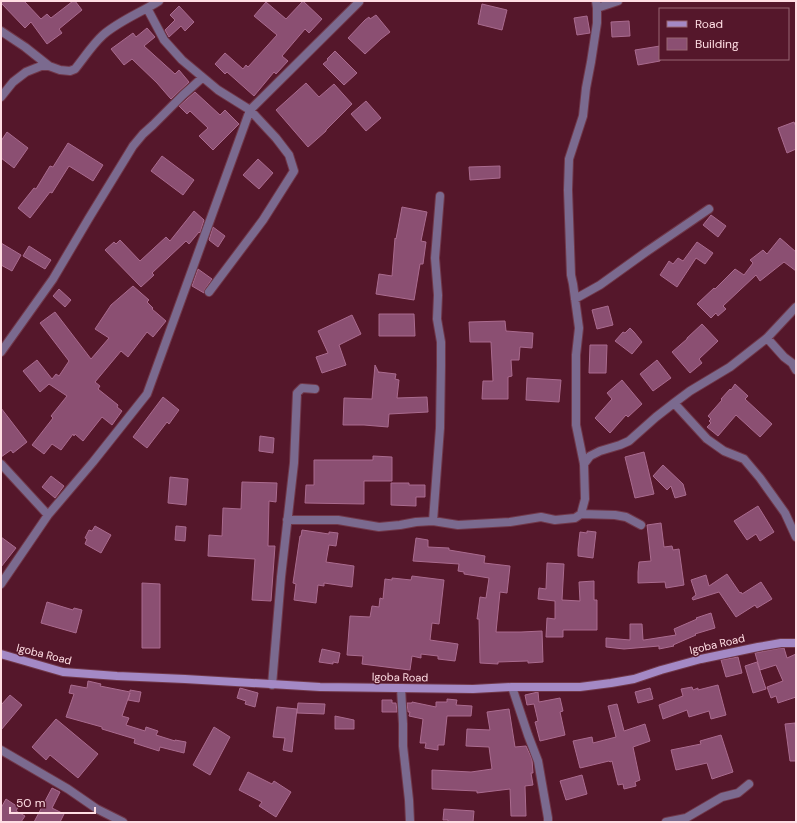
<svg xmlns="http://www.w3.org/2000/svg" width="797" height="823" font-family="'DM Sans',sans-serif">
	<style>
		.building { fill: #8b4f72; stroke: #aa6b8f }
		.lines { fill: none; stroke-linecap: round; stroke-linejoin: round }
		.street-casing { stroke: #703749; stroke-width: 10 }
		.secondary-casing { stroke: #703749; stroke-width: 10 }
		.street { stroke: #7b6a8f; stroke-width: 8 }
		.secondary { stroke: #a489c5; stroke-width: 8 }
		.labels { text-anchor: middle; stroke-width: 3; stroke-linejoin: round; paint-order: stroke }
		.street-label { font-size: 11px; fill: #ffdee4; stroke: #55172b }
	</style>
	<rect width="100%" height="100%" fill="#55172b"/>
	<path class="building" d="M1 1H24L41 19 47 14 51 18 73 1H75L82 10 59 29 62 33 47 44 31 22 25 28 1 3Z
		M303 1 322 19 309 33 305 29 282 56 288 61 276 74 274 72 254 96 227 72 225 74 215 64 225 53 243 69 246 65 248 67 277 35 254 16 266 2 286 19Z
		M482 4 507 10 502 30 478 24Z
		M179 6 194 22 185 31 181 26 169 37 165 30 175 20 170 15Z
		M376 15 390 32 381 39 365 54 348 38 365 20 369 17 370 19Z
		M587 16 590 33 577 35 574 18Z
		M629 21 630 36 612 37 611 22Z
		M147 28 155 37 144 46 175 74 179 70 189 82 171 99 170 98 157 83 132 59 124 65 111 49 133 33 136 37Z
		M660 46V61L638 65 635 50Z
		M335 51 357 73 344 85 323 64 328 60 327 59Z
		M306 83 319 97 334 84 352 104 326 130V131L308 147 276 110Z
		M195 92 220 115 225 110 239 124 213 150 199 136 208 128 190 111 187 114 179 106Z
		M366 101 381 118 366 131 351 114Z
		M794 122 796 127V149L787 153 778 128Z
		M7 132 28 148 14 168 1 158V141Z
		M68 143 103 165 93 181 69 166 52 193 50 192 30 218 18 208 34 188 36 189 50 166 53 167Z
		M162 156 194 180 183 195 151 171Z
		M258 159 273 173 259 189 243 175Z
		M500 166V178L470 180 469 167Z
		M402 207 427 212 421 241 426 242 423 264H420L414 300 376 294 379 274 392 276 395 238 396 239Z
		M194 211 204 220 200 233 199 232 189 244 186 241 152 273 154 275 141 287 105 250 114 242 116 244 120 240 140 261 166 237 170 241Z
		M711 215 726 226 718 237 703 225Z
		M213 227 225 236 218 247 209 240Z
		M780 238 796 252V271L784 262 760 281 756 275 723 306 726 309 718 316 716 313 711 318 697 304 714 288 715 289 735 269 744 275 753 263 750 260 763 250 767 254Z
		M697 242 713 253 705 264 696 258 677 287 660 275 669 261 673 264 678 258 683 261Z
		M1 243 21 255 12 271 1 265Z
		M29 246 51 260 45 269 23 256Z
		M198 269 212 279 205 289 204 293 192 286Z
		M133 286 149 300 147 302 153 308 152 309 166 321 153 337 147 332 128 357 121 351 95 382 100 386 98 389 118 405 117 407 122 411 112 425 102 417 83 441 75 434 74 436 73 434 61 450 52 444 44 454 32 445 53 418 51 416 67 396 49 384 40 392 23 371 37 360 52 379 56 374 59 376 69 361 40 323 55 312 91 359 109 338 95 329 111 305Z
		M59 289 71 300 65 307 53 296Z
		M608 306 613 325 597 329 592 310Z
		M379 314H414L415 336H379Z
		M352 315 361 334 339 345 346 365 322 373 316 357 328 353 318 331Z
		M505 321 506 331 533 333 532 348 520 347 519 360H511L512 376 508 377V399H482L483 381H493L491 342H470L469 322Z
		M702 324 718 341 699 359 702 363 690 373 672 352 687 339V338Z
		M630 328 634 332 642 342 632 354 615 341 623 332 625 333Z
		M590 345H607L606 373H589Z
		M657 360 671 378 653 391 640 374Z
		M375 365 379 373V372L396 374 395 379 399 380 397 398 427 397 428 412 389 414 388 427 364 425H343L344 398 372 399Z
		M527 378 561 380 559 402 526 400Z
		M622 380 642 404 628 417 626 415 610 433 595 418 612 399 607 393Z
		M735 384 748 396 745 399 772 424 760 437 736 415 718 436 707 427 711 423 709 421 711 419 708 416 722 400 721 399 730 389 731 390Z
		M163 397 179 410 169 424 167 422 147 448 133 437Z
		M1 408 27 442 13 453 11 450 1 457Z
		M260 436 274 438 273 453 259 451Z
		M644 452 654 494 635 498 625 457Z
		M373 456 392 457V481H364V504L305 503 306 485H314V460H373Z
		M663 465 683 484 686 495 675 498 671 486 667 490 653 476Z
		M51 476 64 486 55 498 42 487Z
		M170 477 188 479 186 505 168 503Z
		M242 482 277 483 276 502 269 501 268 546H275L271 601 252 600 255 559 208 556 209 535 222 536 223 508 241 509Z
		M391 483H409V485H425V497H416V506L391 505Z
		M758 506 774 532 760 541 756 534 747 540 734 521Z
		M661 523 664 547 672 546 673 550 679 549 684 585 666 588 665 582 638 583V572L639 562 651 561 647 525Z
		M95 526 111 535 101 553 85 544 87 539 85 538 89 530 92 531Z
		M176 526 186 527 185 541 175 540Z
		M302 530 329 534V532L338 533 336 546 329 545 326 562 354 566 352 587 324 583V586L318 585 316 603 294 600 296 584 293 583 300 536H301Z
		M587 531 596 532 593 558 578 556V549L580 532 587 533Z
		M1 537 16 548 1 567Z
		M416 538 428 540V547L449 548V550L485 556 484 563 510 566 507 593 500 592 496 632H521L542 631 543 662 528 663V661L498 662V664L480 663 479 619H477L480 597 486 598 489 578 464 574V572L458 571 459 564 413 561Z
		M547 563 564 564 562 600 580 601 579 582 594 581V600H597V630H563V637H546L547 618 555 619V601L538 599 539 588 546 589Z
		M727 574 740 593 741 592 742 594 761 582 772 599 757 608 755 605 736 617 719 592 693 600 692 598 696 595 691 580 706 575 709 586Z
		M412 576 444 580 439 624 432 623 430 640 458 644 455 661 438 659V656L421 654V658L412 656 410 670 362 664 363 656 347 655 350 616 370 617 372 606 379 607 380 598 383 599 385 579 392 580V578L411 580Z
		M142 583 160 584V648H142Z
		M47 602 73 610 74 608 82 610 76 633 41 623Z
		M711 613 715 628 695 634 696 635 673 645 674 646 659 649V646L624 649 606 647V638L630 640V624H642L643 640H644L676 635 674 629 697 619 696 618Z
		M781 648H784L787 658 796 654V697L778 703 776 696 771 698 767 687 783 681 776 665 760 670 755 653Z
		M322 649 340 653 338 663 333 662V664L319 662Z
		M738 657 742 673 726 677 721 660Z
		M757 662 766 689 753 693 745 666Z
		M88 681 101 684 100 686 130 692V690L141 692 139 702 128 700 130 693 122 716 129 718 126 725 145 731 146 727 158 731 156 735 175 741V740L186 742 184 753 160 747 159 751 134 743 135 739 102 729V727L66 717 74 694 69 693 71 685 87 688Z
		M718 685 726 715 711 719 709 711 689 717 687 710 663 719 659 705 683 696 681 689 692 687 693 690 698 688V690Z
		M240 688 258 693 255 707 245 704 246 701 237 698Z
		M650 688 653 699 638 703 635 692Z
		M538 692 539 702 560 698 563 711 560 712 565 735 540 741 535 722 538 721 534 704 527 705 525 695Z
		M10 695 22 705 1 730V705Z
		M447 699 457 700 456 705 472 706 471 716H447L444 745H438V750L425 748 426 743H420L423 719 409 716 410 712H408L407 703H412V702L436 707V702H447Z
		M382 700H392V703H396L397 712H382Z
		M298 703 325 704 324 714 297 713Z
		M617 704 624 731 645 724 650 741 633 747 640 780 635 782 636 786 624 789 623 784 618 785 612 761 610 762 609 761 580 768 573 741 592 737 593 743 616 737 608 706Z
		M277 707 297 709 292 752 283 750 285 738 273 737Z
		M509 709 515 747 526 746 532 759 533 773H531L533 785 525 786 526 816H511L510 789 477 793V791L432 789V770L471 772 492 769 489 747 466 746 467 729 490 730 487 712Z
		M335 716 354 720V729H335Z
		M56 719 98 754 78 778 50 755 46 760 32 747Z
		M795 723 796 732V761H790L785 724Z
		M214 727 230 737 210 775 193 765Z
		M721 735 733 772 712 779 707 763 676 770 671 750 701 744 700 741Z
		M248 772 272 784 274 781 291 792 276 817 259 806 262 802 239 790Z
		M582 775 587 794 566 800 560 781Z
		M52 788 60 792 52 808 64 814 60 822H34Z
		M6 799 18 807 16 811 25 816 21 822H1V808Z
		M444 809 474 811 473 822H448V820H443Z"/>
	<g class="lines">
		<g class="street-casing">
			<path id="street" d="M147 8 164 40 182 60 218 90 250 110 276 138 289 155 294 171 263 220 209 292
				M597 8 618 1
				M1 31 25 47 49 66
				M1 97 13 82 26 72 41 66H49L60 70 70 71 75 69C84 58 92 45 103 35 119 21 140 13 159 1
				M575 299 600 285 646 252 709 209
				M767 338 784 357 792 363 796 370
				M1 352 53 279 89 218 133 146 143 134 153 125 183 95 202 78
				M674 403 707 439 724 451 744 459 760 478 785 513 796 537
				M1 464 48 515
				M584 464 590 456 600 451 620 445 629 441 656 417 674 403 690 391 730 367 767 338 796 307
				M581 514 585 499 584 464 576 425V355L579 328 573 284 571 275 568 190 569 159 583 116 586 88 591 62 597 23V8L596 1
				M287 520H338L379 527 400 525 416 522 433 521 458 525 510 522 541 517 555 520 575 518 581 514 615 515 626 517 641 525
				M433 521 440 428 441 365V342L437 319 438 295 435 258 440 196
				M1 584 48 515 93 462 147 394 250 110 359 2
				M272 685 281 577 294 463 297 393 302 388 315 389
				M512 687 528 735 538 761 548 818V822
				M401 688 403 724V746L409 800 410 822
				M1 750 68 789 97 809 123 822
				M666 822 686 818 722 797 738 793 749 784"/>
		</g>
		<g class="secondary-casing">
			<path id="secondary" d="M1 654 18 659 63 672 117 676 185 679 320 687 473 689 512 687H580L611 683 634 679 661 670 701 659 758 647 781 643H796"/>
		</g>
		<use href="#street" class="street"/>
		<use href="#secondary" class="secondary"/>
	</g>
	<g class="labels">
		<g class="street-label">
			<text transform="translate(717 644) rotate(-13)" y="4">Igoba Road</text>
			<text transform="translate(44 654) rotate(14)" y="4">Igoba Road</text>
			<text transform="translate(400 677) rotate(1)" y="4">Igoba Road</text>
		</g>
	</g>
	<rect width="797" height="823" fill="none" stroke="#ffdee4" stroke-width="4"/>
	<rect x="659" y="8" width="130" height="52" fill="#55172b" stroke="#996775"/>
	<rect x="667" y="21" width="20" height="6" fill="#a489c5" stroke="#996775"/>
	<text x="695" y="28" font-size="12" fill="#ffdee4">Road</text>
	<rect x="667" y="38" width="20" height="12" fill="#8b4f72" stroke="#996775"/>
	<text x="695" y="48" font-size="12" fill="#ffdee4">Building</text>
	<path d="M10 807v6h85v-6" fill="none" stroke="#ffdee4" stroke-width="2"/>
	<text x="16" y="807" font-size="12" fill="#ffdee4" stroke="#55172b" stroke-width="3" paint-order="stroke">50 m</text>
</svg>
